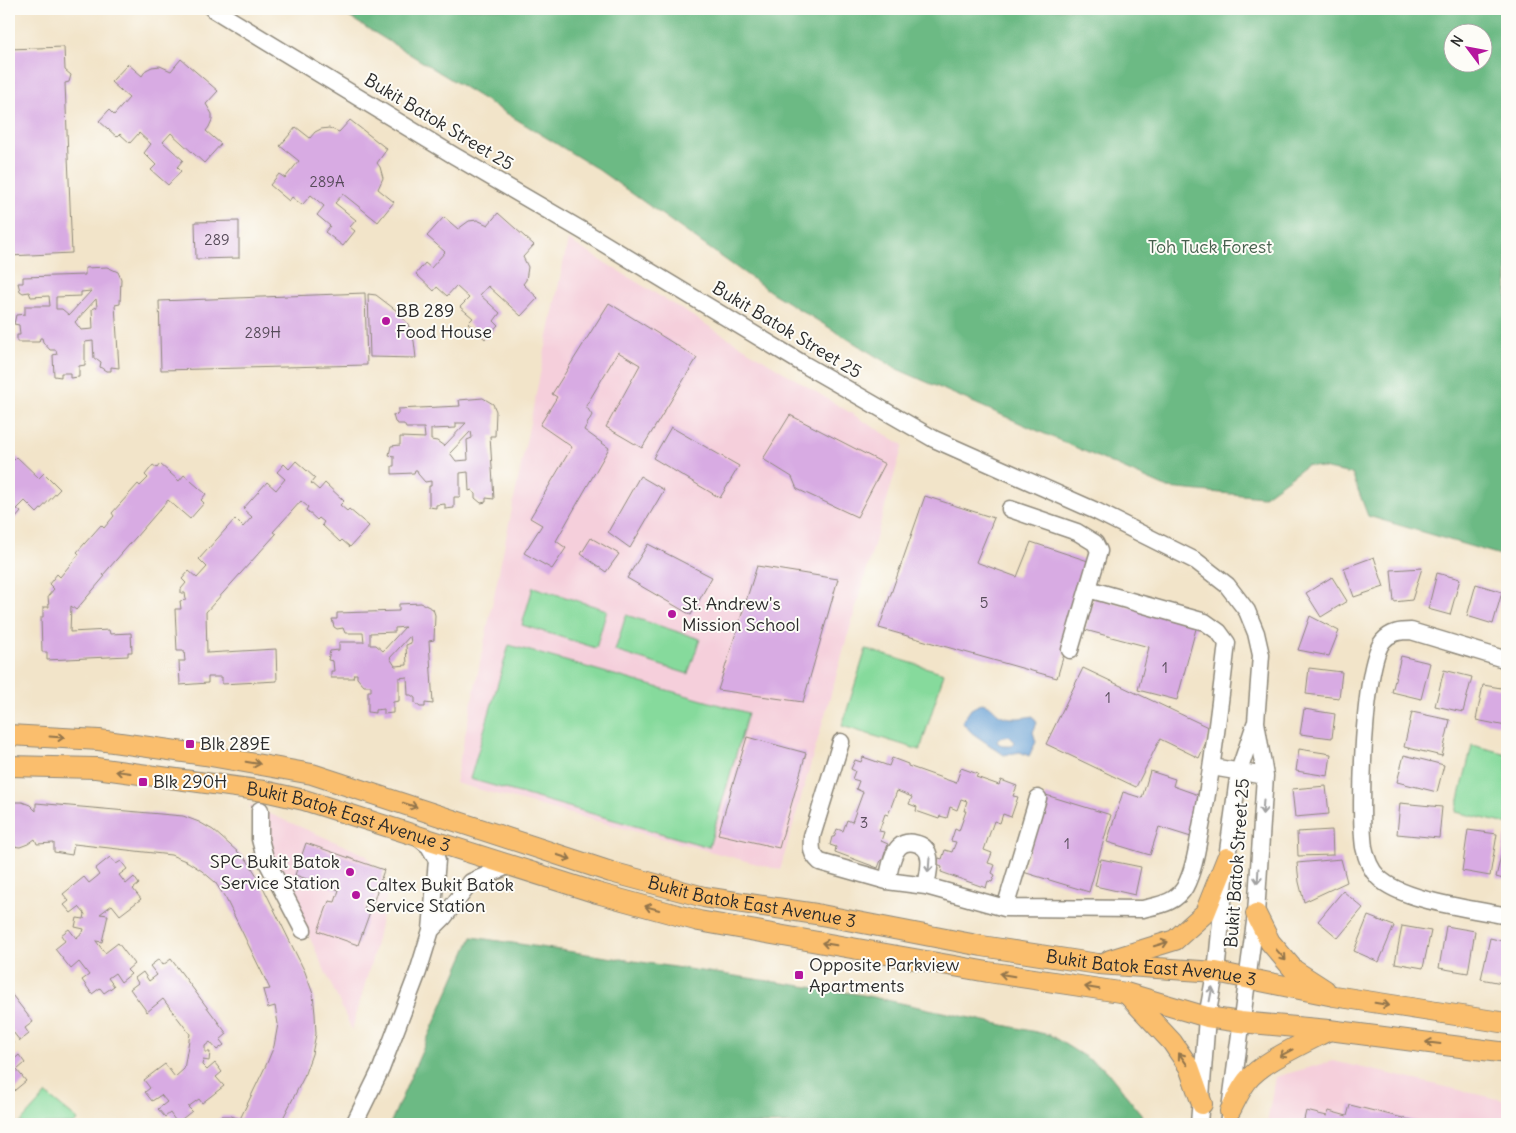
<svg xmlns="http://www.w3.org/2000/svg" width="1516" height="1133" font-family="Delius,sans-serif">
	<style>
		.built { fill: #f5cfdb }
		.green { fill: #86da9c; stroke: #588264 }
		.forest { fill: #6cba84; stroke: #4c7258; fill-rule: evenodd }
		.water { fill: #649ed4; stroke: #486480; fill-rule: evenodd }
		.building { fill: #d8abe3; fill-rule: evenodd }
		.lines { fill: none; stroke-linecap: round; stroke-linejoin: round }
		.minor-casing { stroke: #8e887a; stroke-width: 19 }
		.major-casing { stroke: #8e887a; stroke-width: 22 }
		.minor { stroke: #fff; stroke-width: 16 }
		.major { stroke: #fabe6d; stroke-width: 20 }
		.oneway { stroke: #92744c }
		.oneway2 { stroke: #a0a0a0 }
		.poi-dot { fill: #b5179e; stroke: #fdfcf7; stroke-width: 2 }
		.labels { text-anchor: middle; stroke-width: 4; stroke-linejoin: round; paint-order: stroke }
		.number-label { font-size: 15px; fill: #564b59 }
		.street-label { font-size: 18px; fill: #2b2b2b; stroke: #fdfcf7 }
		.park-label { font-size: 18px; fill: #46604d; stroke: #fdfcf7 }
		.poi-label { font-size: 18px; fill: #2b2b2b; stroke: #fdfcf7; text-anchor: start }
	</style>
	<rect width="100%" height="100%" fill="#fdfcf7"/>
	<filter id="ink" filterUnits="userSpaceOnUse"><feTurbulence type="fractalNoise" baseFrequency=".02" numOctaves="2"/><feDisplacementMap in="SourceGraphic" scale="10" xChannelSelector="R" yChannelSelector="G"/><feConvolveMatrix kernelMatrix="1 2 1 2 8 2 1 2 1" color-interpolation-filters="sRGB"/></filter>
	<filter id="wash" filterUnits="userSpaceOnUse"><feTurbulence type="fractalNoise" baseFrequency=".0096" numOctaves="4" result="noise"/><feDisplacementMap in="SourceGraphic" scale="20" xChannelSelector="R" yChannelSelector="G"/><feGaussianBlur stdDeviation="1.12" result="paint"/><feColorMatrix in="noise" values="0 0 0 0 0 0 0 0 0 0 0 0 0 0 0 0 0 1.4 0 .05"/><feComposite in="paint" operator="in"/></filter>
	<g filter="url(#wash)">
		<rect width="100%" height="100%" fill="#f2e4c9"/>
		<path class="built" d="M568 240 903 445 780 870 455 783Z
			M249 805 366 855 388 887 374 952 352 1030Z
			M1333 1061 1507 1101V1124H1267L1275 1077Z"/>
		<path class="green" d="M533 587 607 610 596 648 522 625Z
			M626 615 700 639 688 674 615 651Z
			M509 645 748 713 709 847 470 779Z
			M866 649 944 673 920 750 842 726Z
			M1472 745 1507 754V824L1456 812Z
			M46 1094 78 1120 74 1124H19Z"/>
		<path class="forest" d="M336 9H1507V557L1368 516 1352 474 1307 465 1263 497 1168 488 897 369 771 292 596 168ZM1454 32H1484V62H1454Z
			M472 937 863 995 1050 1035 1106 1070 1149 1124H390Z"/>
		<path class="water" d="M982 703C989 705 992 707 996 712 1006 721 1021 718 1033 716L1037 723 1033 732 1036 742 1029 756 1020 752 1004 755 972 733 962 722 971 709ZM1009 736 1015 742 1012 746H1003L997 742 999 738Z"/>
		<g id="blocks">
			<path class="building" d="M64 47 65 70 71 75 69 82 65 83 72 253 9 256V49Z
				M181 59 218 91 206 104 212 114V120L209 127 206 131 221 144 204 163 171 133 163 142 183 160 177 167 181 171 168 185 151 170 156 165 144 153 151 144 139 133 130 143 120 134 117 137 99 121 109 110 114 115 129 98 111 82 128 64 142 76 146 70 152 67 160 66 171 71Z
				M350 120 387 149 377 163 380 167 383 178 378 189 394 202 378 222 343 194 335 203 356 220 350 227 355 231 343 246 325 232 330 226 317 215 324 206 311 195 302 205 292 197 289 201 270 185 279 174 285 178 299 161 280 146 296 127 310 138 315 132 321 129 329 128 339 132Z
				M498 213 534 245 523 257 528 267 526 280 523 284 538 298 521 316 488 286 480 295 500 313 494 321 498 325 485 339 468 323 473 318 460 307 469 298 456 286 447 296 437 287 434 291 416 274 425 263 431 268 445 252 427 236 444 217 458 229 469 221 477 220 488 225Z
				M239 221V258L196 259 195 222Z
				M107 267 118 272 121 279 120 304 115 305 119 368 111 367V371H106L100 367 101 362 97 359H94L93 341 85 342V365L79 366V377L70 378V373H61V377L54 376 53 355 57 354 56 350H50L43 342 42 338H40L39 342H17V335H20L19 325 14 324 16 315 25 314V306H50L49 296 31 297 29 292 23 293 20 291 18 283H23V277L85 275V268ZM91 291 69 315 62 309H56V297L81 296V292ZM96 299 97 307 92 309 93 329 81 330 75 322Z
				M365 293 367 365 161 370 159 301Z
				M368 294 376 295 397 311 408 324 414 341 416 358 370 357Z
				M609 303 697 358 642 448 606 427 640 365 618 352 586 406 592 415 584 430 609 448 556 541 566 548 552 569 524 553 542 525 530 518 572 447 540 425 557 397 552 394Z
				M483 398 493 404 496 411 495 436H490L494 499 486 498V502L481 503 475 498V494L472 490 469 491 468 472 460 473V497H454V508L445 509V504L436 505V508L429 507V486H431V481L425 482 418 474 417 470H415L414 473 392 474V466H394V456L389 455 391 446 400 445V437L425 438 424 428H406L404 424H398L395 422 393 415 398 414V409L460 406 459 400ZM456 423H466L444 446 437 441 431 440V429L456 428ZM471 431 472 438 467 440 468 460 456 461 450 453Z
				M790 415 885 464 857 517 797 489 792 477 763 459Z
				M671 427 739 466 720 498 653 458Z
				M10 456 14 460 17 457 39 478 44 473 60 489 37 513 25 501 17 509 21 512 15 519 12 515 9 518Z
				M296 461 315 478 311 483 319 490 325 483 344 501 340 505 347 511 349 509 369 526 350 547 342 540 340 542 322 525 324 522 319 518 317 520 306 510 308 507 301 501 273 532 276 534 206 612 207 653 276 649 277 681 222 684V677H208V683L180 685 179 661H185L184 651H177L175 609H181L180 601 186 600 185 593H181V589L186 583 182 579 189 571 197 578 207 567 199 559 235 519 243 527 252 517 243 509 267 482 276 490 285 479 277 472 284 464 289 469Z
				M160 464 179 481 184 475 206 494 201 500 204 503 190 519 168 500 103 575 105 576 76 610 71 606 70 632 109 630 110 634 131 633 132 652H128V656L47 660V652H42L41 617H43V607H49L48 596 54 589 49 584 57 574 60 577 79 554 77 552 101 525 104 528 114 516 112 513 138 484 140 486 148 478 145 475 153 465 157 468Z
				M640 476 664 490 630 548 608 532Z
				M925 496 994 518 976 562 1017 577 1031 542 1091 562 1057 678 879 628Z
				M591 538 619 554 606 572 581 554Z
				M648 544 712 577 691 615 627 578Z
				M1374 557 1384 587 1354 597 1344 568Z
				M757 566 838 579 803 702 718 690Z
				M1422 568 1412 600 1394 602 1391 570Z
				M1437 573 1460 579 1450 615 1428 609Z
				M1332 577 1347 601 1321 617 1306 593Z
				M1476 584 1502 592 1493 624 1467 616Z
				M1094 597 1197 625 1177 700 1138 690 1149 647 1085 630Z
				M421 603 433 609 435 615 434 640 429 641 433 704 425 703V707H420L415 703V698L411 695H408L407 677 399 678V701L393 702V713L384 714V709L375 710V713L368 712V691H371V686H364L357 678V674H354L353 678H331V671H334L333 661 328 660 330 651 339 650V642H364L363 633H345L343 628 337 629 334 627 332 619H337V613L399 611V604ZM405 627 383 651 376 645H370V633L395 632V628ZM410 636 411 643 406 645 407 665 395 666 390 658Z
				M1310 616 1339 631 1329 656 1298 650Z
				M1401 656 1430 663 1421 699 1392 692Z
				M1083 668 1212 729 1199 758 1160 739 1136 787 1046 744Z
				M1309 668 1342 672 1339 698 1306 694Z
				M1444 670 1472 677 1463 712 1435 706Z
				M1483 685 1507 689 1506 726 1476 720Z
				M1304 709 1335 714 1332 738 1300 734Z
				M1412 712 1450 720 1442 756 1404 747Z
				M747 737 806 753 779 848 718 834Z
				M1299 749 1331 754 1328 776 1296 771Z
				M1404 755 1444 765 1437 792 1397 782Z
				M863 757 889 766 892 758 908 764V766L956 783 961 768 978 774 976 777 999 785 1001 780 1017 786 1013 796 1018 797 1011 817 1003 814 1000 823 994 821 984 850 992 853 988 863 995 865 992 873 995 875 992 882 988 881 986 888 941 872 942 867 937 865 939 858 942 859 945 850 952 852 956 842 951 841 955 829 959 831 966 811H964L967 801 961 799 957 810 950 807 947 818 940 816 939 819 916 811 917 807 909 804 912 797 897 791 888 815 885 814 879 831 884 832 881 841 888 844 885 853 888 855 885 862 881 860 878 868 835 852 836 847 830 845 832 837H834L837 829 843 831 847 820 852 822 863 792 856 789 859 781 852 779 855 771 851 769 855 760 861 762Z
				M1150 771 1175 779 1173 786 1204 797 1191 837 1159 827 1150 855 1107 842 1123 792 1142 798Z
				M1326 786 1329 814 1295 817 1292 789Z
				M1046 795 1111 815 1089 892 1023 872Z
				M13 802H22L30 805 36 811V803L183 816 199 822 213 830 247 860 259 879 305 972 313 994 315 1014 316 1034 312 1054 303 1079 280 1124H212L222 1116H231L240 1119 267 1063 274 1046 278 1024 275 1006 268 1008 263 990 270 989 226 899 215 882 202 871 188 862 171 855 74 844 72 855 54 852V843L37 844 35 839 28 844 20 847 11 846 9 845V804Z
				M1400 803 1442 807 1439 838 1397 834Z
				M1332 830 1333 855 1298 856 1297 832Z
				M1468 830 1497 834 1490 876 1462 871Z
				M1506 835H1507V880L1496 877Z
				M306 843 384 870 373 903 367 900 364 910 370 912 358 945 318 931 329 901 335 902 339 890 295 875Z
				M110 857 116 864 121 861 127 869 119 875 126 884 134 877 139 884 133 889 141 899 120 915 112 905 100 914 108 915 102 942 96 941 105 953 118 943 134 964 127 970 131 974 121 982 115 973 108 978 114 986 104 993 100 988 92 994 82 980 89 975 79 962 71 969 55 949 65 941 61 935 69 929 76 938 83 932 84 929 75 927 77 918 84 919 85 914 79 907 71 913 64 905 69 901 63 894 84 877 89 883 99 875 95 869Z
				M1101 859 1141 867 1135 895 1095 886Z
				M1341 859 1347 882 1304 902 1299 882 1297 863Z
				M1343 891 1363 908 1338 938 1318 921Z
				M1368 916 1394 926 1379 962 1354 951Z
				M1402 926 1431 931 1423 968 1395 963Z
				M1446 926 1475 931 1468 973 1439 968Z
				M1490 938 1507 942V984L1481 979Z
				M159 959 163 965 171 959 227 1034 220 1040 224 1045 217 1050 210 1042 205 1046V1052H210L209 1061 203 1060 202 1065 207 1070 215 1063 222 1072 216 1077 224 1086 202 1103 199 1099 188 1107 192 1111 177 1123 170 1113 165 1117 158 1109 167 1102 161 1095 152 1101 145 1092 150 1088 144 1080 165 1064 175 1077 184 1069 190 1034 163 999 147 1012 130 989 138 983 135 978 143 972 149 981 157 975 150 966Z
				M9 991 33 1022 25 1028 29 1034 20 1041 13 1032 9 1035Z
				M9 1041 13 1042 11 1054 9 1053Z
				M19 1055 25 1063 17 1070 26 1081 9 1095V1064Z
				M1350 1105 1427 1124H1303L1306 1111 1327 1116 1329 1111 1347 1116Z"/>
		</g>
	</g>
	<g filter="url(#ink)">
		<use href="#blocks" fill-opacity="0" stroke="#8e887a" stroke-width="1"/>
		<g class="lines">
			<g class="minor-casing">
				<path id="minor" d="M213 9 453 155 583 231 805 365 934 439 1096 511 1196 561 1227 585 1247 611 1256 633 1261 655 1256 722 1265 776 1256 914 1228 1124
					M1010 509 1077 532 1095 543 1099 551 1070 650
					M1507 660 1411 631C1400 631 1391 632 1383 641 1363 665 1359 812 1364 847 1366 857 1370 869 1378 877 1401 901 1474 909 1507 916
					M841 742 812 836C811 849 811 854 820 862L887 881 926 886 1005 908 1143 909C1159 905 1176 903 1185 887 1196 866 1198 839 1203 817 1214 759 1220 702 1227 643L1219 632 1205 622 1088 589
					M1212 767 1265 776
					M260 810V839L265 858 303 930
					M887 881C890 870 891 855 899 847 903 843 909 842 914 843 936 847 929 870 926 886
					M1005 908 1038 798
					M431 930 444 917 471 882 510 865
					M354 1124 381 1069 418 972 431 930 437 860 429 846 416 836
					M1199 1124 1207 1017 1217 963 1227 858 1239 771 1255 724"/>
			</g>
			<g class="major-casing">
				<g id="major">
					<path id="s1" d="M9 735 99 740 205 755 312 774 611 872 704 897 816 914 982 946 1098 964 1216 972 1334 996 1507 1023"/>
					<path id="s2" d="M9 766 96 768 264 791 304 800 597 893 699 921 988 972 1126 993 1207 1017 1240 1022 1329 1030 1507 1053"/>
					<path d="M1256 914 1270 942 1294 970 1325 990"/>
					<path d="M1110 960 1175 940 1205 913 1227 858"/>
					<path d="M1128 995 1172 1042 1189 1067 1202 1104"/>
					<path d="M1230 1111C1235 1102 1240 1090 1247 1081 1261 1062 1307 1042 1329 1030"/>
				</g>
			</g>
			<use href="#minor" class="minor"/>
			<use href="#major" class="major"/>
		</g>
		<defs><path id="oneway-shaft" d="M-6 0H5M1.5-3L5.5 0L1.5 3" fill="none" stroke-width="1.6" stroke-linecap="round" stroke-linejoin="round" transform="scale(1.25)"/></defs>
		<g class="oneway">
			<use href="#oneway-shaft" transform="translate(57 737) rotate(4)"/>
			<use href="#oneway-shaft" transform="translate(253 763) rotate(10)"/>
			<use href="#oneway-shaft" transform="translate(123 772) rotate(-172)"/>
			<use href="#oneway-shaft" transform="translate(410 805) rotate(18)"/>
			<use href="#oneway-shaft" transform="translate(564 857) rotate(18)"/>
			<use href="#oneway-shaft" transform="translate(652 908) rotate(-165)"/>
			<use href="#oneway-shaft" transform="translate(829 944) rotate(-170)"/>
			<use href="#oneway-shaft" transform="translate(1161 944) rotate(-17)"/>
			<use href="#oneway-shaft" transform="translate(1281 955) rotate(49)"/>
			<use href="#oneway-shaft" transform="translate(1007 975) rotate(-171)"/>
			<use href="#oneway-shaft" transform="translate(1092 988) rotate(-171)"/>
			<use href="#oneway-shaft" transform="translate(1382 1004) rotate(9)"/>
			<use href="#oneway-shaft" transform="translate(1433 1043) rotate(-173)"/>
			<use href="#oneway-shaft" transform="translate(1286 1053) rotate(152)"/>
			<use href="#oneway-shaft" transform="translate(1183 1059) rotate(-125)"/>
		</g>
		<g class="oneway2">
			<use href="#oneway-shaft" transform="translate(1263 807) rotate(94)"/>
			<use href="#oneway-shaft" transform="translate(929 865) rotate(94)"/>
			<use href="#oneway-shaft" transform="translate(1258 876) rotate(93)"/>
			<use href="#oneway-shaft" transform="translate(1211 994) rotate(-79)"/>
		</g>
	</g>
	<g class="poi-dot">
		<circle cx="386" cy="321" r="5"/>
		<circle cx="672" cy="614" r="5"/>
		<rect x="185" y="739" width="10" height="10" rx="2.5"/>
		<rect x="138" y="777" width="10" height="10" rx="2.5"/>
		<circle cx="350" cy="872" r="5"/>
		<circle cx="356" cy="895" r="5"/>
		<rect x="794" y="970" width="10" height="10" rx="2.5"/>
	</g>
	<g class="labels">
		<g class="number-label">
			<text x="327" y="187">289A</text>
			<text x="217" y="245">289</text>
			<text x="263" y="338">289H</text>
			<text x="984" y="608">5</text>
			<text x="1165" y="673">1</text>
			<text x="1108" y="703">1</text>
			<text x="864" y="828">3</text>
			<text x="1067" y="849">1</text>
		</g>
		<g class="street-label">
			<text transform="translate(439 122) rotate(31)" y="6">Bukit Batok Street 25</text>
			<text transform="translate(787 330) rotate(31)" y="6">Bukit Batok Street 25</text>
			<text dy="6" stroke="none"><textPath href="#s2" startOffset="345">Bukit Batok East Avenue 3</textPath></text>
			<text transform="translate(1237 863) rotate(-86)" y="6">Bukit Batok Street 25</text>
			<text dy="6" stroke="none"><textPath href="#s1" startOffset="765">Bukit Batok East Avenue 3</textPath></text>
			<text dy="6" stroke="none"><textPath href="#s1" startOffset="1170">Bukit Batok East Avenue 3</textPath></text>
		</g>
		<g class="park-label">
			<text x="1210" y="253">Toh Tuck Forest</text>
		</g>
		<g class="poi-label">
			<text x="396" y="317">BB 289<tspan x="396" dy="21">Food House</tspan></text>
			<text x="682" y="610">St. Andrew's<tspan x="682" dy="21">Mission School</tspan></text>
			<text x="200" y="750">Blk 289E</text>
			<text x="153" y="788">Blk 290H</text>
			<text x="340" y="868" text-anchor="end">SPC Bukit Batok<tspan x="340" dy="21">Service Station</tspan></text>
			<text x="366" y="891">Caltex Bukit Batok<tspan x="366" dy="21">Service Station</tspan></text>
			<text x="809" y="971">Opposite Parkview<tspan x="809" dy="21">Apartments</tspan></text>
		</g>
	</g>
	<rect width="1516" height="1133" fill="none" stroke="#fdfcf7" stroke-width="30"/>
	<g transform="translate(1468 48) rotate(302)"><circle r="24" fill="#fdfcf7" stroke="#a9a8a5"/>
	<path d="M0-4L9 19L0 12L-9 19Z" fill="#b5179e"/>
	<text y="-8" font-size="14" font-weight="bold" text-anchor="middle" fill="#2b2b2b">N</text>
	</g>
</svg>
